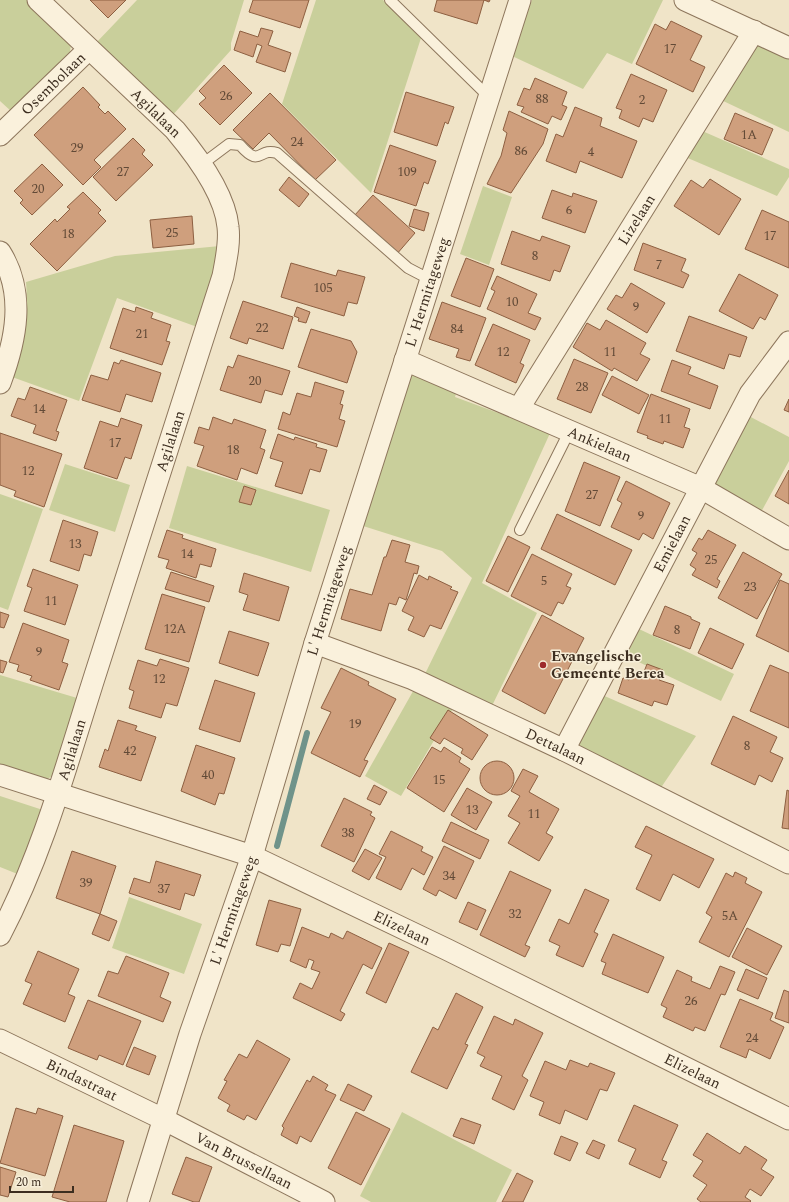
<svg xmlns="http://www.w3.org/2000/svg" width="789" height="1202" font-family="Spectral,serif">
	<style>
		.green { fill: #c9cf9b }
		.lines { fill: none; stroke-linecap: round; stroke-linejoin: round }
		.stream { stroke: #6f938a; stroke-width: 6 }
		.building { fill: #cf9f7d; stroke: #8d5f41 }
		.lane-casing { stroke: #8d765c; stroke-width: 12 }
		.street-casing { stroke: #8d765c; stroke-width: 23 }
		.lane { stroke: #faf1dc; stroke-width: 10 }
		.street { stroke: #faf1dc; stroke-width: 21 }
		.poi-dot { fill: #9e2a2b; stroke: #f7eed8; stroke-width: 1.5 }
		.labels { text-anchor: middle; stroke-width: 3; stroke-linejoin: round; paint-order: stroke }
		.number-label { font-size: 13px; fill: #624a37 }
		.street-label { font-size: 15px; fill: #3d2e20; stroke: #f7eed8 }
		.poi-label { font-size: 15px; font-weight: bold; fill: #3d2e20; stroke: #f7eed8; text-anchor: start }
	</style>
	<rect width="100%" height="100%" fill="#f0e4c8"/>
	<path class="green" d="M0 0H29L71 44 70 52 66 60 12 112 0 101Z
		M137 0H244L231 43V50L171 117 95 44Z
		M316 0H383L421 38 371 193 282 104Z
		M532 0H663L632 64 607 53 583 89 512 56Z
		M760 44 789 56V132L719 99 753 47Z
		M700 130 789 169V177L777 196 683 156Z
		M483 186 512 197 489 265 460 254Z
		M220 246 200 328 117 298 79 401 12 377C23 341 29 321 26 282L115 256Z
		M410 375 419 376 457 390 455 397 512 418 521 416 551 431 482 583 537 613 490 710 423 678 472 578 442 551 360 525Z
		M747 415 789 437V461L760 514 721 492 713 482Z
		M65 464 130 485 115 532 49 510Z
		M187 466 330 510 311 572 169 528Z
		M0 494 43 509 8 610 0 607Z
		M639 629 734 674 721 701 626 656Z
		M0 675 77 698 55 774 46 780 0 767Z
		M416 686 455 705 401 796 365 776Z
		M600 694 696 736 658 792 577 752V738Z
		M0 796 46 811 20 875 0 867Z
		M129 897 202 924 184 974 112 948Z
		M402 1112 512 1170 496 1202H371L360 1196Z"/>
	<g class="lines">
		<path class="stream" d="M277 846 307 733"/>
	</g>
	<path class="building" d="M90 0H126L108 18Z
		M253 0H309L300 28 249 12Z
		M437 0H490L489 2 484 0 477 24 434 11Z
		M671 21 702 36 690 60 705 67 693 92 636 64 655 24 666 30Z
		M261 28 273 31 268 45 291 53 285 72 256 62 262 46 257 44 253 57 234 50 240 31 258 37Z
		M224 65 252 93 220 125 199 104 206 98 199 91Z
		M631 74 667 90 653 122 643 118 639 127 619 118 622 110 616 108Z
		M535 78 567 92 562 105 567 107 561 120 552 116 548 124 521 112 524 107 517 105 524 88 530 90Z
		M83 87 100 105 98 107 105 114 108 111 126 129 94 160 101 167 83 185 34 135Z
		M406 92 454 107 448 124 445 122 437 146 394 132Z
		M270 93 336 160 315 180 269 133 253 149 233 130Z
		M575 107 602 118 600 126 637 141 622 178 580 161 576 173 546 161 556 134 563 137Z
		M509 111 548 129 543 144 511 193 487 184 501 156 507 133 503 130Z
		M735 113 773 129 762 155 724 139Z
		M133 138 145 150 142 154 153 165 116 201 93 177Z
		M390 145 436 161 428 184 424 182 416 206 374 192Z
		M42 164 63 185 32 215 20 203 23 200 14 191Z
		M289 177 309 194 299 207 279 190Z
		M710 179 741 199 719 235 674 206 691 180 703 188Z
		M552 190 572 197 573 193 597 201 585 233 542 218Z
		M83 192 101 210 98 213 106 221 57 271 30 244 55 219 57 222 70 209 67 207Z
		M373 195 415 233 396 255 354 216Z
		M414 209 429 213 424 231 409 226Z
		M762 210 789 222V268L745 249Z
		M192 216 194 244 153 248 150 220Z
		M512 231 540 241 542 236 570 246 560 272 554 270 550 281 501 264Z
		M643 243 686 259 681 271 689 275 683 288 634 270Z
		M466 258 494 269 480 307 451 296Z
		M291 263 336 276 338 270 365 277 357 304 348 302 344 316 281 297Z
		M739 274 778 295 765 320 760 317 753 329 719 311Z
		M497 276 537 294 528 313 541 318 535 330 487 309 495 291 491 289Z
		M631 283 665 303 647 333 607 309 616 295 622 298Z
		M243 301 293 317 283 349 249 338 247 344 230 338Z
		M442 302 486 318 470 361 456 357 459 349 429 339Z
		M136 307 153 313 151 318 171 325 166 341 170 342 162 365 110 348 123 308 135 312Z
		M297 307 310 312 306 323 298 321 299 318 294 316Z
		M689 316 747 337 740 357 729 354 724 369 676 351Z
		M606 320 646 343 640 354 650 359 637 381 614 368 612 371 573 347 587 323 600 330Z
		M493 324 530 340 520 363 524 365 516 383 475 365Z
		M311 329 351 341 357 352 347 383 298 367Z
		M238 355 290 371 282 395 265 390 261 403 220 390 228 366 233 368Z
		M574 359 608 373 591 413 557 399Z
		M121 360 161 373 152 402 126 394 120 412 82 400 91 375 108 380 114 362 119 364Z
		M672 360 691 367 688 374 718 386 710 409 661 391Z
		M612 376 649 395 639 414 602 395Z
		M315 382 344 391 340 404 343 405 339 419 345 421 337 447 278 429 283 412 290 415 297 393 311 397Z
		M30 387 67 400 56 431 59 432 56 441 33 433 36 425 11 416 18 398 25 400Z
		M651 394 690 409 684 427 690 429 683 448 664 441 663 444 647 438 648 436 637 432Z
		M789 399V412L784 410Z
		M213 417 232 424 234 419 266 430 260 448 265 450 257 474 241 468 237 480 197 466 204 446 194 443 199 427 209 430Z
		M121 418 142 425 131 459 125 457 117 479 84 468 100 421 118 427Z
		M0 433 62 454 44 507 14 496 16 491 0 485Z
		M278 434 294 440 295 437 317 444 316 447 327 450 320 472 310 469 302 494 275 486 283 462 270 458Z
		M584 462 620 477 600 526 565 511Z
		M789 470V504L775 496Z
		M626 481 670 503 653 539 643 533 639 540 611 527 622 503 617 500Z
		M244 486 256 490 251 505 239 502Z
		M557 514 632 550 615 585 541 549Z
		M63 520 98 532 91 556 84 554 79 571 50 561Z
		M167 530 183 535 182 538 216 549 211 567 200 564 196 578 166 568 169 560 158 557Z
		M708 530 736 545 717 579 720 581 717 588 692 575 696 569 690 565 697 553 692 550 699 538 702 540Z
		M508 536 530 547 508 592 486 581Z
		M392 540 410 545 405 562 419 566 417 574 414 573 406 600 399 597 396 605 389 603 381 631 341 619 350 589 372 595 384 557H386Z
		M743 552 782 574 757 619 718 598Z
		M532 554 572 574 566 586 571 588 563 604 558 602 551 616 511 596Z
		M33 569 78 585 65 625 24 611 32 588 27 586Z
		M171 572 214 586 209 602 165 589Z
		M244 573 289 587 279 621 243 610 248 595 239 592Z
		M419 575 428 580 429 576 452 587 450 589 458 592 441 629 430 625 424 637 408 630 414 617 402 611Z
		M780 580 789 584V652L756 636Z
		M162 594 205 607 189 662 145 649Z
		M665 606 691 617V619L700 623 690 649 653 635Z
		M0 612 9 615 4 628 0 627Z
		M542 615 584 638 545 714 502 691Z
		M23 623 69 640 62 662 68 664 59 690 30 680 32 676 17 671 19 665 9 662Z
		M710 628 744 644 732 669 698 653Z
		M229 631 269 643 258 676 219 663Z
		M160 659 189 668 177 706 166 703 161 718 129 708 134 691 129 689 138 660 157 666Z
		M0 660 7 662 3 673 0 672Z
		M647 664 663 670 659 680 674 685 667 705 654 701 652 706 618 693 623 678 629 680 632 673 642 677Z
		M770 665 789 673V728L750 711Z
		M341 668 369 682 368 685 396 699 364 760 368 761 360 777 311 753 331 712 321 708Z
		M215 680 255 693 240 742 199 729Z
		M448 710 488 735 472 760 461 753 463 749 444 738 440 744 430 738Z
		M733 716 777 737 770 752 783 758 772 782 759 775 755 785 711 764Z
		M118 720 137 726 135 730 156 737 141 781 99 767 105 749 108 751Z
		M196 745 235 758 224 794 219 793 215 805 181 791Z
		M432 747 441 752 444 747 461 758 459 762 470 769 444 812 407 788Z
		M480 778a17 17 0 1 1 34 0a17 17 0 1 1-34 0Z
		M523 769 538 776 529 792 559 809 546 833 553 837 539 861 508 843 520 823 508 816 520 796 511 791Z
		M374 785 387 792 380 805 367 799Z
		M467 788 492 802 476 830 451 815Z
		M787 790 789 791V829L782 828Z
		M344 798 372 812 370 815 375 818 354 862 321 846Z
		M451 822 489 840 480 859 442 841Z
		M646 826 714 859 699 888 673 874 660 901 636 889 652 855 635 847Z
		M391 831 423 847 421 851 433 857 424 875 412 868 401 890 376 878 386 857 379 854Z
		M444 846 474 861 456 899 439 890 436 896 423 889Z
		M365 849 382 858 369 880 352 871Z
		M72 851 116 866 100 914 56 898Z
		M156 861 201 875 194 896 185 893 180 910 129 893 134 878 150 883Z
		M510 871 551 890 525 945 530 947 525 957 480 935Z
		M735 872 747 878 745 883 762 892 729 957 699 942 712 917 706 913 726 873 733 877Z
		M585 889 609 900 594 932 598 934 583 967 556 955 560 946 549 941 559 919 569 924Z
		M269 900 301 909 290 946 281 944 278 952 256 945Z
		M468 902 486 910 477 930 459 922Z
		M100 914 117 921 109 941 92 934Z
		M302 927 329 938 331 933 343 939 347 931 382 948 372 969 363 964 340 1011 345 1014 341 1021 293 998 300 983 312 989 320 972 311 969 314 961 309 959 306 968 290 961Z
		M747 928 782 946 767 975 732 957Z
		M613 934 664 957 648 993 602 974 606 963 601 961Z
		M389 943 409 952 386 1003 366 993Z
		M38 951 79 969 68 994 75 997 65 1022 23 1004 32 984 25 981Z
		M126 956 169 973 160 997 171 1002 163 1022 98 996 108 971 118 974Z
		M720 966 735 972 725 995 721 994 705 1031 695 1027 693 1031 663 1017 667 1008 661 1005 677 970 692 977 691 981 710 989Z
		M746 969 767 978 758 999 737 990Z
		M784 990 789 992V1023L775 1018Z
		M456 993 483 1007 465 1044 468 1045 447 1089 411 1072 433 1027 438 1030Z
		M740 999 773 1013 770 1020 784 1027 770 1059 749 1049 746 1058 720 1047Z
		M88 1000 141 1021 123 1065 99 1055 97 1060 68 1048Z
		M494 1016 513 1025 515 1019 543 1033 522 1076 528 1080 514 1110 492 1099 502 1076 480 1066 485 1057 477 1053Z
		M257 1040 290 1059 256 1120 247 1115 244 1120 227 1111 230 1105 218 1098 227 1081 224 1080 239 1054 247 1058Z
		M134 1047 156 1056 149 1075 126 1066Z
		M570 1060 588 1067 590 1063 615 1073 607 1091 600 1089 587 1120 565 1110 560 1124 539 1115 544 1102 530 1096 545 1061 566 1070Z
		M313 1076 328 1085 325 1090 336 1095 311 1142 300 1136 297 1144 281 1135 284 1128 282 1126 307 1080 310 1082Z
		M348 1084 372 1096 364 1111 340 1100Z
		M634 1105 678 1125 662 1160 667 1162 660 1178 629 1164 636 1149 618 1141Z
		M16 1108 36 1114 38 1108 63 1116 45 1176 0 1163Z
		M356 1112 390 1129 361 1185 328 1168Z
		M461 1118 481 1125 474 1144 453 1136Z
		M74 1125 124 1141 106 1202H70L52 1197Z
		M707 1133 740 1154 745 1146 767 1160 761 1169 774 1177 761 1196 750 1189 745 1197 751 1201 750 1202H701L697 1199 707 1185 693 1176 703 1161 693 1155Z
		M561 1136 578 1143 570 1161 554 1154Z
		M593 1140 605 1145 599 1159 586 1153Z
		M186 1157 212 1167 199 1202H194L172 1194Z
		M0 1167 16 1172 8 1197 0 1195Z
		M517 1173 533 1181 523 1202H502Z"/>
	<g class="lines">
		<g class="lane-casing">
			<path id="lane" d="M390 0 490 98
				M201 165 229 144 240 145C261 169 258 147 277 153L408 268 431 280
				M520 530 570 430"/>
		</g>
		<g class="street-casing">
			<g id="street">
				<path d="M685 0 789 48"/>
				<path id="s1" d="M0 135 89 49"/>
				<path d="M0 252C26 293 16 340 0 383"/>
				<path id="s2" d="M405 360 701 488 789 539"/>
				<path id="s3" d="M519 408 754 31"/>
				<path id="s4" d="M315 643 413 679 564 750 789 863"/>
				<path id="s5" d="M564 750 750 394 789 342"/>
				<path id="s6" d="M0 775 252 856 448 950 789 1119"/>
				<path id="s7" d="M0 935C44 851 68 759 97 669 139 538 181 407 223 276 226 260 230 243 228 227 225 193 196 155 175 130L38 0"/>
				<path id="s8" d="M0 1040 163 1119 324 1202"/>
				<path id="s9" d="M138 1202 190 1034 252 856 315 643 520 0"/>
			</g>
		</g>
		<use href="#lane" class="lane"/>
		<use href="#street" class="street"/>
	</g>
	<circle class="poi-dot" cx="543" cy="665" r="4"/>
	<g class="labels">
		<g class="number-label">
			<text x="670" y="53">17</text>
			<text x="226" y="100">26</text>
			<text x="542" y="103">88</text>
			<text x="642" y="104">2</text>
			<text x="749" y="139">1A</text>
			<text x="297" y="146">24</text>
			<text x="77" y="152">29</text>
			<text x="521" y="155">86</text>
			<text x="591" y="156">4</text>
			<text x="123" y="176">27</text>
			<text x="407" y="176">109</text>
			<text x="38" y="193">20</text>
			<text x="569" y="214">6</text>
			<text x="172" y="237">25</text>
			<text x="68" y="238">18</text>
			<text x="770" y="240">17</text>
			<text x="535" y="260">8</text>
			<text x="659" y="269">7</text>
			<text x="323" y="292">105</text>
			<text x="512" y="306">10</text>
			<text x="636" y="311">9</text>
			<text x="262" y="332">22</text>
			<text x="457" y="333">84</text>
			<text x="142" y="338">21</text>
			<text x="503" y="356">12</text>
			<text x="610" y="356">11</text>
			<text x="255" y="385">20</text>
			<text x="582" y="391">28</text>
			<text x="39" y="413">14</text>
			<text x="665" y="423">11</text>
			<text x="115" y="447">17</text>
			<text x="233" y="454">18</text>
			<text x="28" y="475">12</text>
			<text x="592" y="499">27</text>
			<text x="641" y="520">9</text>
			<text x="75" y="548">13</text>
			<text x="187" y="558">14</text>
			<text x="711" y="564">25</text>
			<text x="544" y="585">5</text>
			<text x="750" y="591">23</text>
			<text x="51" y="605">11</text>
			<text x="175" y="633">12A</text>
			<text x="677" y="634">8</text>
			<text x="39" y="656">9</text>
			<text x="159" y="683">12</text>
			<text x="355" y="728">19</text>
			<text x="747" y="750">8</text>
			<text x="130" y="755">42</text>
			<text x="208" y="779">40</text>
			<text x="439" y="784">15</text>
			<text x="472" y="814">13</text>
			<text x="534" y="818">11</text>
			<text x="348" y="837">38</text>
			<text x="449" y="880">34</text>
			<text x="86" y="887">39</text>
			<text x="164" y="893">37</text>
			<text x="515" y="918">32</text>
			<text x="730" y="920">5A</text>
			<text x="691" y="1005">26</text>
			<text x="752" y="1042">24</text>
		</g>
		<g class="street-label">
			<text dy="5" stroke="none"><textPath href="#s1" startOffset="74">Osembolaan</textPath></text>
			<text transform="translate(156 113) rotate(44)" y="5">Agilalaan</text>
			<text dy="5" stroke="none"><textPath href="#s3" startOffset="222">Lizelaan</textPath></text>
			<text dy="5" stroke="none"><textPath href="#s9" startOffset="955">L' Hermitageweg</textPath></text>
			<text dy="5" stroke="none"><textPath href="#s7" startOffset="523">Agilalaan</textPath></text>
			<text dy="5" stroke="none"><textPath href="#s2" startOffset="212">Ankielaan</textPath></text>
			<text dy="5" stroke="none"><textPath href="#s5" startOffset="233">Emielaan</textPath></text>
			<text dy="5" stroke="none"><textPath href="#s9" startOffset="631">L' Hermitageweg</textPath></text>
			<text dy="5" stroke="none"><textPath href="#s4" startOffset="262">Dettalaan</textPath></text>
			<text dy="5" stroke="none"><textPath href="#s7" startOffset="199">Agilalaan</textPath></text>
			<text dy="5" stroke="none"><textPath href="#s9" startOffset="307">L' Hermitageweg</textPath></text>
			<text dy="5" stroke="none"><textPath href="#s6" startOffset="431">Elizelaan</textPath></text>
			<text dy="5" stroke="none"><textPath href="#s6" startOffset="755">Elizelaan</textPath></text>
			<text dy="5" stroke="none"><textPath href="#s8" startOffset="91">Bindastraat</textPath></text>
			<text dy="5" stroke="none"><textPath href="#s8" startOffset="272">Van Brussellaan</textPath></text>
		</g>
		<g class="poi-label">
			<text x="551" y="661">Evangelische<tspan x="551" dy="17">Gemeente Berea</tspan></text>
		</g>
	</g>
	<path d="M10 1186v6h63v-6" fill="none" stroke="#3d2e20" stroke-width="2"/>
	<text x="16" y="1186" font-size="12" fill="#3d2e20" stroke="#f7eed8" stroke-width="3" paint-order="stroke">20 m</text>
</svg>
